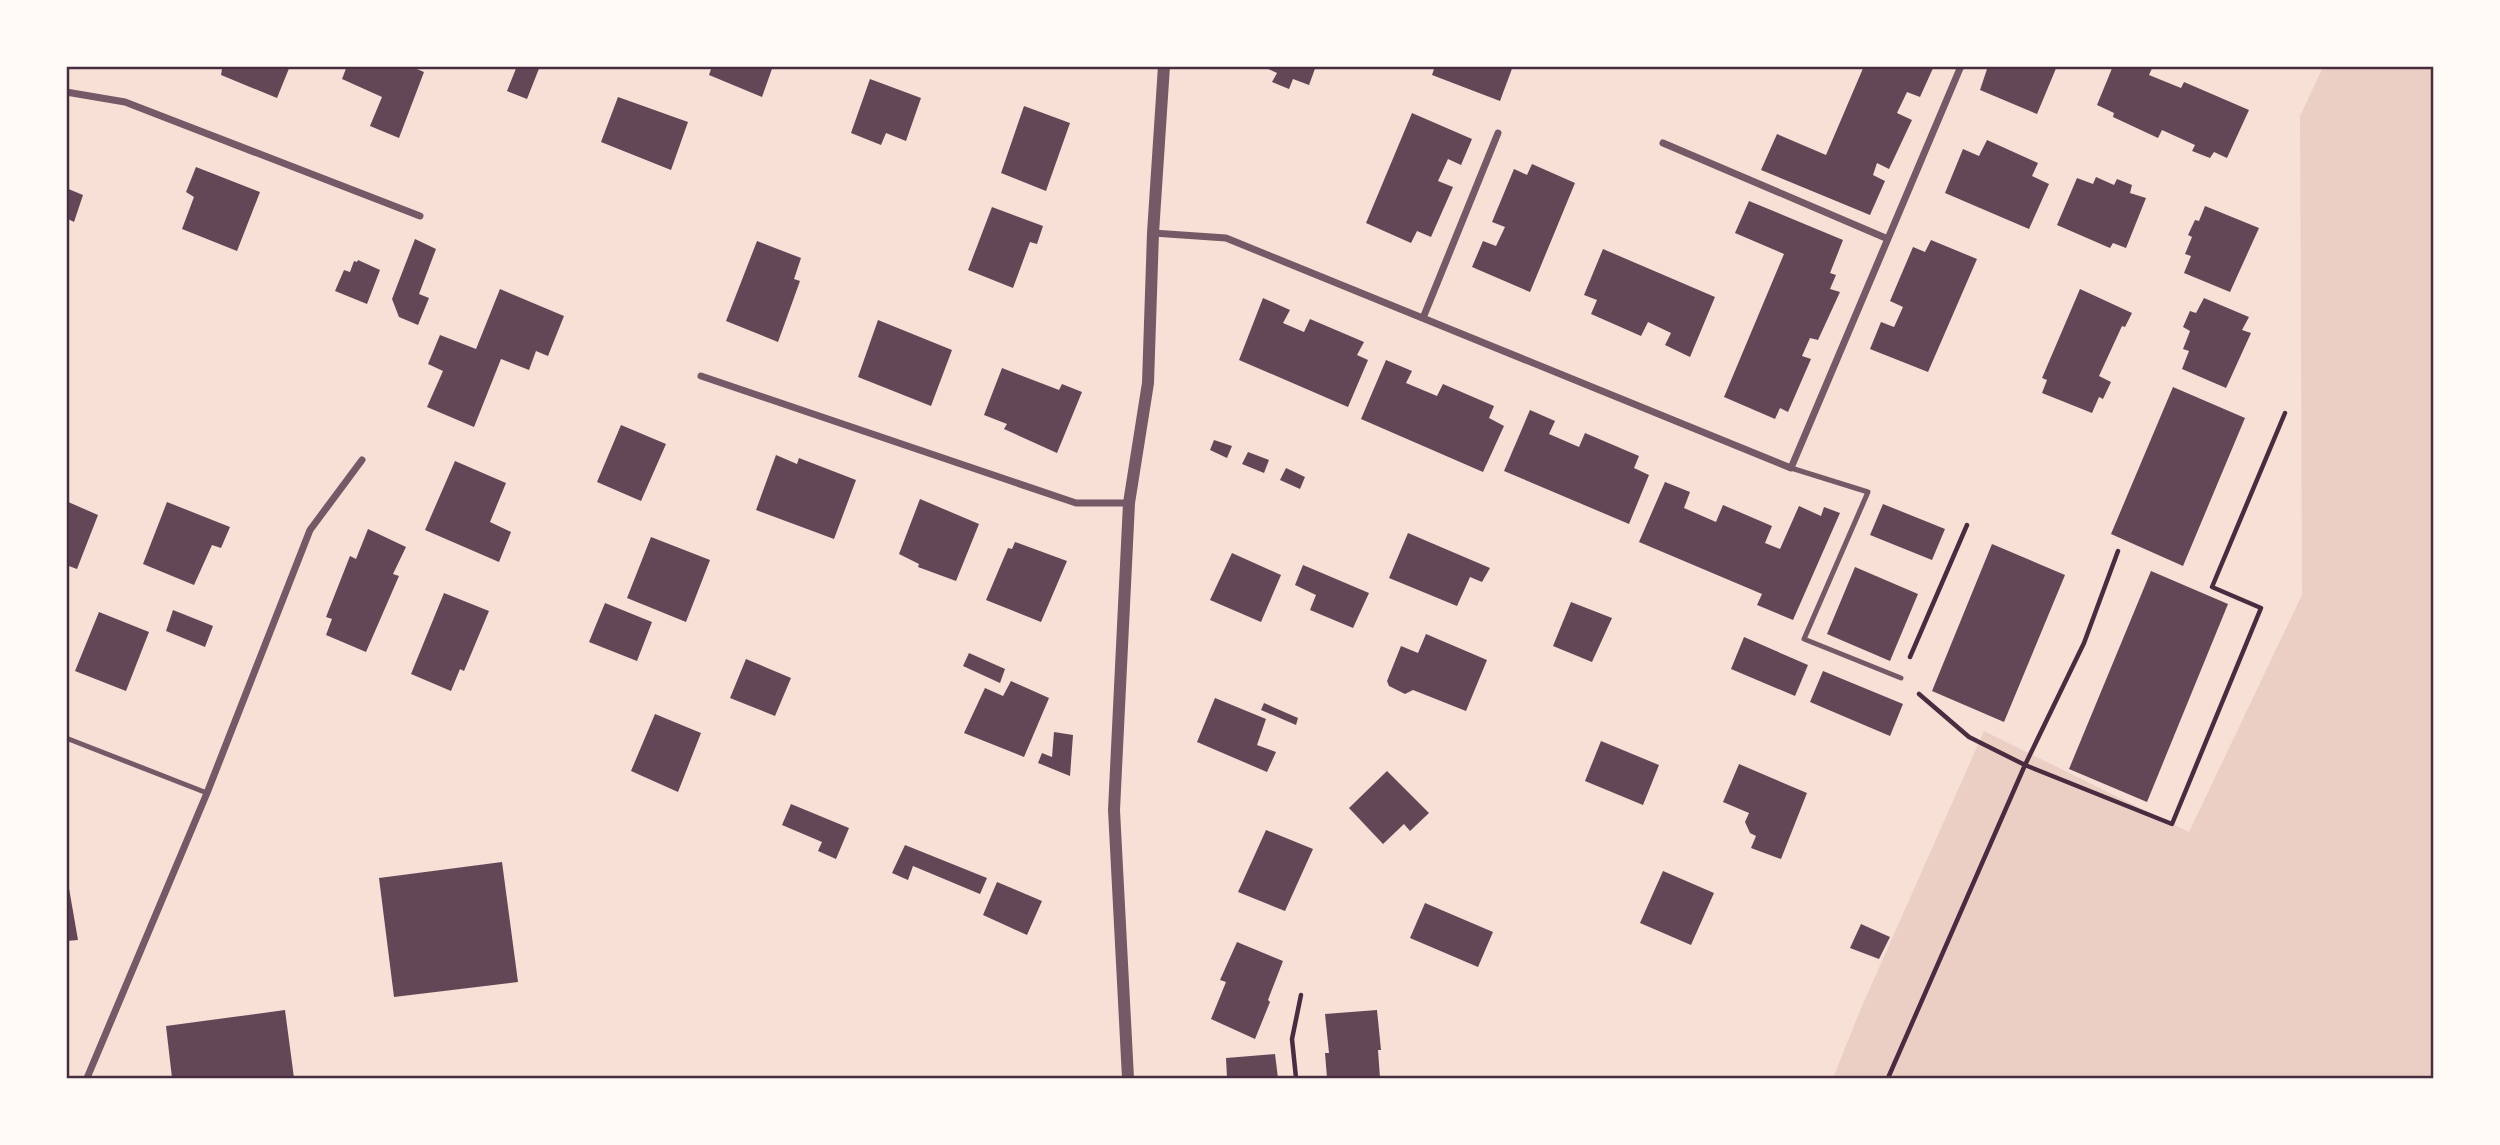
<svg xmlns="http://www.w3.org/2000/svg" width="2500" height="1145" font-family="'Titillium Web',sans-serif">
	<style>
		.green { fill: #ebcfc5 }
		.building { fill: #644757 }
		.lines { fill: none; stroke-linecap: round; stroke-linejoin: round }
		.path { stroke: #4a2c40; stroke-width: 4.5 }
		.service { stroke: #755966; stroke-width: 5 }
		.minor { stroke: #755966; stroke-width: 7 }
		.tertiary { stroke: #755966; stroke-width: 12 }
		.neatline { fill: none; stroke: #4a2c40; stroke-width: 2.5 }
	</style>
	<rect width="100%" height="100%" fill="#f7e1d7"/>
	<path class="green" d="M2323 67H2433V1078H1833L1859 1013 1984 731 2189 832 2302 595 2300 116Z"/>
	<path class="building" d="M215 66H290L277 98 221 75 222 69Z
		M347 66H410L424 72 399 138 370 126 382 97 342 79Z
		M517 66H540L527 99 507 91Z
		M712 66H773L762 97 709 75Z
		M1262 66H1316L1309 85 1293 79 1289 89 1272 82 1277 73Z
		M1435 66H1513L1500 101 1432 75Z
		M1864 66H1934L1920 97 1907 92 1897 113 1912 120 1889 169 1877 163 1873 175 1885 181 1870 215 1761 170 1777 134 1826 155Z
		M1988 66 2001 67 2057 66 2037 114 1980 90Z
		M2113 66H2153L2149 75 2181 88 2184 82 2249 110 2227 158 2214 152 2210 158 2192 151 2195 145 2162 130 2158 138 2113 117 2114 113 2097 105Z
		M870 79 921 98 906 141 886 133 881 145 851 133Z
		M618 97 688 122 671 170 601 142Z
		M1024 106 1070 123 1046 191 1001 173Z
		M1412 113 1472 139 1461 165 1448 159 1438 181 1453 187 1431 237 1417 231 1411 243 1366 223Z
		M1987 140 2038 163 2032 176 2049 184 2029 229 1945 193 1963 149 1979 156Z
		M1532 164 1575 183 1530 292 1472 267 1483 241 1496 246 1505 227 1492 222 1514 169 1527 175Z
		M196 167 260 192 237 251 182 229 194 197 186 192Z
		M2096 177 2114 185 2117 179 2132 185 2130 193 2146 198 2126 248 2113 243 2110 248 2057 225 2077 178 2093 184Z
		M66 188 83 195 74 222 66 218Z
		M1749 201 1843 240 1830 273 1836 275 1830 289 1840 292 1818 340 1810 338 1802 356 1811 359 1788 412 1780 408 1775 419 1724 397 1784 254 1735 233Z
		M2205 206 2259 228 2230 292 2184 273 2191 256 2185 254 2192 237 2188 235 2195 220 2199 221Z
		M992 207 1043 226 1037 244 1030 242 1013 288 968 270Z
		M415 239 436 249 419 294 429 298 418 325 399 317 392 299Z
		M1931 240 1977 259 1928 372 1870 349 1881 322 1894 327 1903 307 1890 301 1913 247 1925 252Z
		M757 241 801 258 794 279 800 281 778 342 726 321Z
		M1603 249 1715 297 1690 357 1665 345 1671 333 1648 322 1641 336 1591 314 1597 300 1584 295Z
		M358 260 380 270 367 304 335 291 344 270 350 272 354 261 357 262Z
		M500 289 564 316 548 356 536 351 529 370 501 359 474 427 427 407 443 371 428 364 440 335 476 349Z
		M2080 289 2132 313 2125 327 2122 326 2099 376 2111 382 2103 399 2099 397 2092 413 2042 393 2047 380 2042 378Z
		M1263 298 1290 310 1283 323 1304 332 1310 319 1364 342 1357 355 1368 360 1348 407 1239 360Z
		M2204 298 2249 317 2242 330 2251 333 2226 388 2182 369 2189 351 2183 349 2190 331 2183 327 2190 311 2196 313Z
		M878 320 952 350 931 406 858 377Z
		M1386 360 1412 371 1406 383 1437 396 1443 384 1494 406 1489 418 1504 426 1483 472 1361 419Z
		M1002 368 1059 390 1062 384 1082 392 1057 453 1004 429 1007 424 984 415Z
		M2173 387 2245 418 2183 566 2111 534Z
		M1530 410 1555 421 1549 434 1579 447 1585 433 1639 456 1634 468 1649 475 1629 524 1504 471Z
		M621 425 666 444 641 501 597 482Z
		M1214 440 1232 446 1227 458 1210 450Z
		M1248 452 1269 460 1264 473 1242 464Z
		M776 455 797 464 799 458 856 480 834 539 756 510Z
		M455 461 506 483 490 522 511 532 499 562 425 530Z
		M1286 468 1305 477 1300 489 1280 480Z
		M1665 482 1690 492 1684 508 1716 522 1723 505 1772 526 1765 543 1780 549 1799 506 1821 516 1824 507 1840 513 1793 620 1757 605 1762 594 1639 542Z
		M920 499 979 524 956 581 918 567 919 564 899 554Z
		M66 501 98 515 77 569 66 565Z
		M167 502 230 527 221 548 212 545 194 585 143 564Z
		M1883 504 1945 529 1932 560 1870 535Z
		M368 529 406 547 393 574 399 576 366 652 326 635 332 619 326 617 350 556 356 559Z
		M1408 533 1490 568 1482 582 1470 577 1457 606 1389 578Z
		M651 537 710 560 686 622 627 598Z
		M1015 542 1067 561 1041 622 986 600 1008 548 1012 549Z
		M1992 544 2065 575 2004 722 1932 691Z
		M1232 553 1281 575 1261 622 1210 600Z
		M1303 565 1369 593 1353 628 1310 610 1316 595 1295 585Z
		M1855 567 1918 594 1890 661 1827 634Z
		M2151 571 2228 604 2147 802 2069 769Z
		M444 593 489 611 464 671 460 669 451 691 411 674Z
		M1571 602 1612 618 1592 662 1553 646Z
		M605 603 652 622 637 661 589 642Z
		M173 610 213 626 205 647 166 631Z
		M99 612 149 632 126 691 75 671Z
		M1426 634 1487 660 1466 711 1413 690 1405 694 1389 686 1387 681 1401 646 1418 653Z
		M1744 637 1808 665 1795 696 1731 669Z
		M969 653 1005 669 1000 683 963 666Z
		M746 659 791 678 775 716 730 698Z
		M1823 671 1903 704 1890 736 1810 702Z
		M1011 681 1049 698 1024 757 964 733 985 688 1003 696Z
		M1215 698 1266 719 1257 745 1276 752 1267 772 1197 742Z
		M1264 703 1298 718 1296 725 1261 710Z
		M655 714 701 733 678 792 631 771Z
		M1054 732 1073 735 1070 776 1038 763 1042 753 1052 757Z
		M1601 741 1659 765 1643 805 1585 781Z
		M1739 764 1807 793 1781 859 1751 848 1756 836 1750 833 1745 822 1749 813 1723 802Z
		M1387 771 1429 813 1410 831 1404 824 1383 844 1349 808Z
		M791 804 849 828 836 859 818 851 822 842 782 825Z
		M1266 830 1313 849 1285 911 1238 892Z
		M905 845 987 878 980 894 913 866 908 880 892 873Z
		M502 862 518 982 394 997 379 878Z
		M66 871 78 940 66 941Z
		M1663 871 1714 893 1691 945 1640 923Z
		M997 882 1042 901 1027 935 983 915Z
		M1425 903 1493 932 1478 967 1410 938Z
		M1861 924 1890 937 1879 959 1850 948Z
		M1237 942 1283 961 1268 1000 1270 1002 1255 1039 1211 1019 1226 982 1220 980Z
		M285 1010 294 1078H172L166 1026Z
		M1377 1010 1381 1050H1378L1380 1078H1327L1325 1053H1329L1325 1014Z
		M1275 1054 1278 1078H1227L1226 1058Z"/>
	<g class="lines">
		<path class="path" d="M1910 657 1967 525
			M1919 694 1969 737 2025 765 2172 824 2261 608 2212 587 2285 413
			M1296 1078 1292 1039 1301 995
			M1888 1078 2025 765 2084 643 2118 551"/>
		<path class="service" d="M1791 468 1868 492 1804 639 1901 678
			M66 738 207 793"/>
		<path class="minor" d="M66 92 125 102 420 216
			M1663 143 1888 239
			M1153 233 1226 238 1791 468 1961 66
			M1423 318 1498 133
			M701 376 1076 503H1129
			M87 1078 207 793 310 530 362 460"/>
		<path class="tertiary" d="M1128 1078 1114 810 1129 503 1148 383 1153 233 1164 66"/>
	</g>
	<rect width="2500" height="1145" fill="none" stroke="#fffaf5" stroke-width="136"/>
	<rect x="68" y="68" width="2364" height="1009" class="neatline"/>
</svg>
